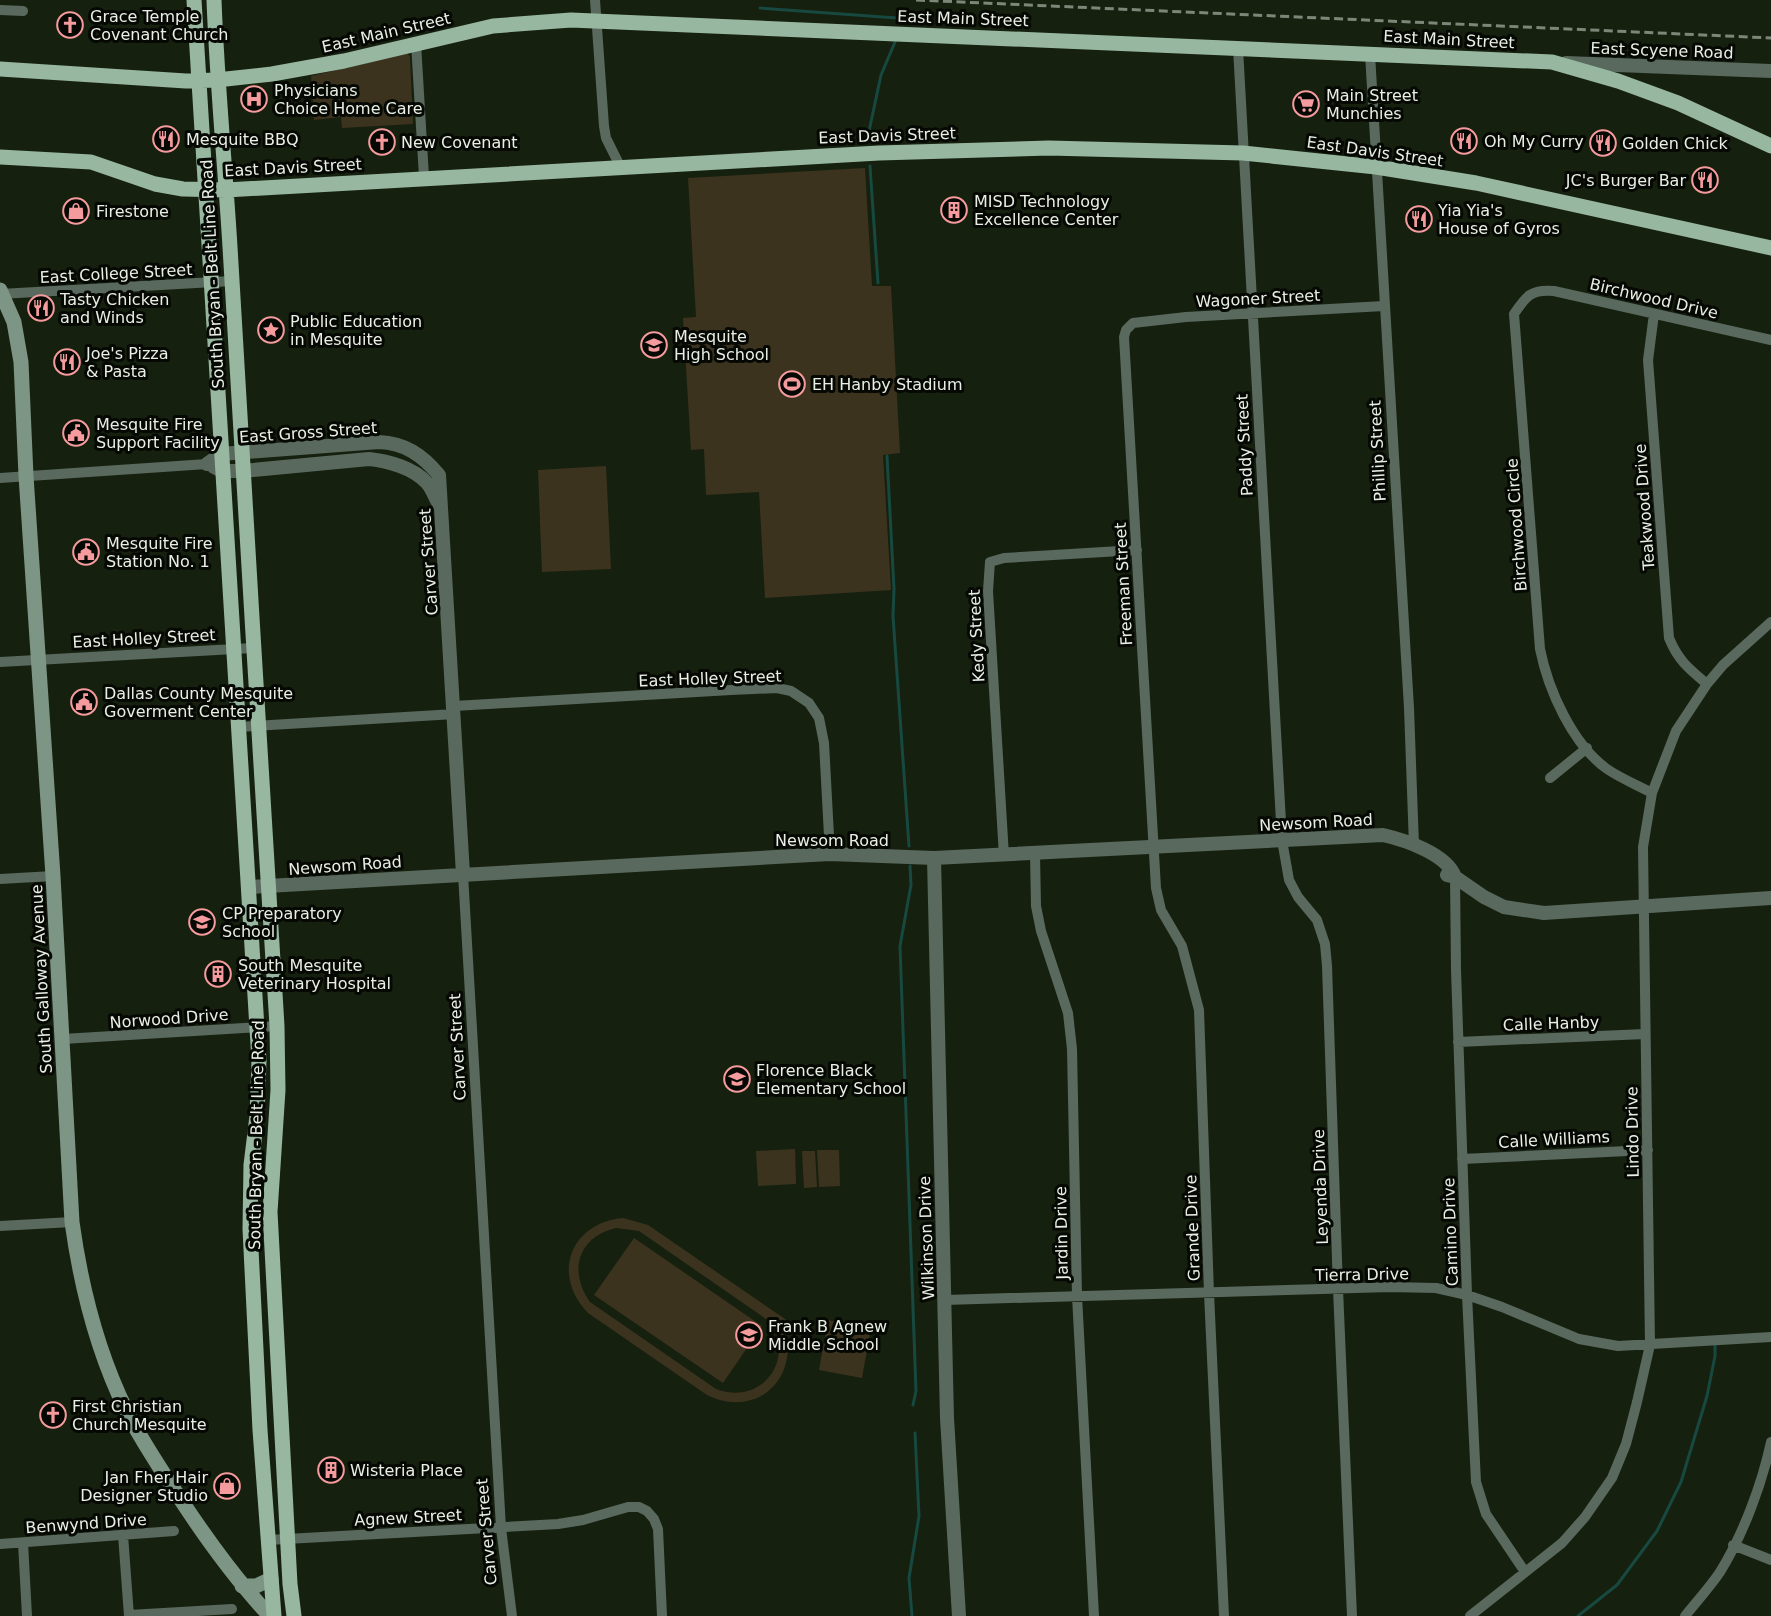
<svg xmlns="http://www.w3.org/2000/svg" width="1771" height="1616" font-family="'DejaVu Sans',sans-serif">
	<style>
		.green { fill: #3c331e; fill-rule: evenodd }
		.lines { fill: none; stroke-linecap: round; stroke-linejoin: round }
		.stream { stroke: #174940; stroke-width: 3 }
		.minor { stroke: #59695e; stroke-width: 10 }
		.tertiary { stroke: #59695e; stroke-width: 14 }
		.secondary { stroke: #7c9584; stroke-width: 15 }
		.primary { stroke: #97b7a1; stroke-width: 15 }
		.rail { stroke: #7d8678; stroke-width: 3; stroke-dasharray: 9 4.5; stroke-linecap: butt }
		.labels { text-anchor: middle; stroke-width: 6; stroke-linejoin: round; paint-order: stroke }
		.poi-label { font-size: 16px; fill: #e8efe4; stroke: #050803; text-anchor: start }
		.street-label { font-size: 16px; fill: #e8efe4; stroke: #050803 }
	</style>
	<rect width="100%" height="100%" fill="#16200f"/>
	<path class="green" d="M404 54H408L410 57 413 124 342 128 341 117 314 120 311 76Z
		M865 168 872 286H891L900 453 883 455 891 590 765 598 759 492 706 495 704 449 691 450 683 318 696 317 688 178Z
		M606 466 611 569 542 572 538 470Z
		M795 1149 796 1184 758 1186 756 1151Z
		M817 1150H839L840 1186 819 1187Z
		M802 1151H815L817 1187 804 1188Z
		M623 1218 648 1225 801 1330 795 1338 786 1332C797 1383 754 1418 707 1395L588 1313C551 1275 570 1223 623 1218ZM616 1228 639 1231 766 1319C799 1356 763 1407 716 1389L590 1302C568 1271 578 1237 616 1228Z
		M634 1238 762 1326 723 1383 594 1295Z
		M828 1320 871 1328 862 1378 819 1370Z"/>
	<g class="lines">
		<path class="stream" d="M760 8 897 18
			M868 136 881 75 895 42
			M870 166 878 283
			M887 456 894 589 893 616 909 846
			M910 866 911 885 900 946 916 1391 913 1405
			M912 1616 909 1578 919 1516 915 1433
			M1578 1616 1617 1585 1657 1531 1681 1482 1707 1396 1715 1356V1342"/>
		<path class="minor" d="M595 0 604 126 606 138 620 166
			M0 10 23 11
			M416 43 424 177
			M1238 48 1282 840 1289 880 1298 897 1317 920 1325 944 1327 966 1338 1289 1352 1616
			M1370 54 1409 708 1414 846
			M0 294 232 281
			M1654 314 1648 360 1669 638C1678 660 1688 668 1707 684
			M0 478 207 464
			M0 662 253 648
			M454 706 731 690 777 688 791 691 809 703 819 718 824 743 830 854
			M238 727 455 714
			M1550 778 1587 748
			M1652 793C1637 785 1620 778 1607 769 1572 744 1548 689 1540 649L1514 314C1526 296 1531 289 1554 291L1771 340
			M1035 854 1036 906 1041 931 1068 1013 1072 1049 1077 1296 1094 1616
			M1004 856 988 591 990 562 1004 558 1137 550
			M463 874 501 1528 512 1616
			M1455 877 1456 970 1467 1295 1476 1482 1486 1514 1525 1572
			M0 879 53 876
			M63 1039 277 1026
			M1458 1042 1645 1034
			M1462 1159 1648 1150
			M0 1226 72 1222
			M945 1300 1390 1287 1436 1288 1467 1295 1502 1307 1579 1339 1618 1346 1771 1337
			M123 1535 129 1616
			M268 1540 558 1524 583 1520 628 1507H639L647 1511 654 1519 658 1529 662 1616
			M23 1543 27 1616
			M0 1544 174 1531
			M1733 1545 1771 1560
			M129 1615 232 1609
			M1224 1616 1209 1293 1199 1010 1182 946 1161 910 1156 888 1124 337 1126 330 1133 323 1186 317 1384 306
			M1470 1616 1562 1543 1585 1517 1612 1478 1626 1444 1637 1402 1650 1345 1643 847 1652 793 1676 731 1707 684 1723 665 1771 622
			M1685 1616C1697 1601 1710 1587 1720 1572 1743 1535 1762 1484 1771 1442"/>
		<path class="tertiary" d="M1566 63 1771 71
			M207 464 221 454 379 442C405 443 422 455 439 475L463 874
			M214 467 222 471H242L369 459C388 461 414 468 427 483 432 488 435 498 439 504
			M934 858 947 1418 959 1616
			M1447 875 1455 877 1484 897 1504 907 1544 913 1771 898
			M248 887 830 854 934 858 1383 835C1405 840 1447 854 1455 877"/>
		<path class="secondary" d="M0 290 14 322 21 362 26 476 53 876 72 1222C81 1287 97 1351 126 1410 142 1442 162 1471 181 1500 208 1541 236 1580 270 1616
			M242 1586H256L271 1579"/>
		<path class="primary" d="M194 0 259 1061 257 1116 251 1165 250 1229 260 1430 274 1616
			M214 0C217 83 225 165 230 247 246 507 260 766 277 1026L278 1090 270 1212 290 1584 294 1616
			M0 69 186 81 217 80 272 74 344 61 493 26 571 20 1552 62 1618 81 1678 103 1771 146
			M0 157 91 162 155 184 183 189 226 190 879 153 1049 148 1243 153 1376 167 1476 183 1771 248"/>
		<path class="rail" d="M916 0 1771 38"/>
	</g>
	<defs>
		<g id="church-ring" transform="scale(1.35)"><circle r="9.5" fill="#050803" stroke="#f59b9d" stroke-width="1.5"/><path d="M-1.2-6h2.4v3.5h3.3v2.4h-3.3V6h-2.4V-.1h-3.3v-2.4h3.3Z" fill="#f59b9d"/></g>
		<g id="hospital-ring" transform="scale(1.35)"><circle r="9.5" fill="#050803" stroke="#f59b9d" stroke-width="1.5"/><path d="M-5-5h3v3.5h4V-5h3V5h-3V1.5h-4V5h-3Z" fill="#f59b9d"/></g>
		<g id="supermarket-ring" transform="scale(1.35)"><circle r="9.5" fill="#050803" stroke="#f59b9d" stroke-width="1.5"/><path d="M-6-5.5h2.5l.6 2H6L4.5 2H-2.5L-4.4-4H-6ZM-1.5 3.2a1.3 1.3 0 1 0 .1 0ZM3 3.2a1.3 1.3 0 1 0 .1 0Z" fill="#f59b9d"/></g>
		<g id="restaurant-ring" transform="scale(1.35)"><circle r="9.5" fill="#050803" stroke="#f59b9d" stroke-width="1.5"/><path d="M-5-6h1v4h1v-4h1v4h1v-4h1v5L-1.5 .5V6h-2V.5L-5-1ZM5-6V6H3V1.5H1.5Q1.5-4 5-6Z" fill="#f59b9d"/></g>
		<g id="building-ring" transform="scale(1.35)"><circle r="9.5" fill="#050803" stroke="#f59b9d" stroke-width="1.5"/><path d="M-4-6H4V6H1V3H-1V6H-4ZM-2.5-4.3h1.7v1.8h-1.7ZM.8-4.3h1.7v1.8H.8ZM-2.5-1h1.7V.8h-1.7ZM.8-1h1.7V.8H.8Z" fill="#f59b9d"/></g>
		<g id="shop-ring" transform="scale(1.35)"><circle r="9.5" fill="#050803" stroke="#f59b9d" stroke-width="1.5"/><path d="M-5-2.5h2.3a2.7 3.5 0 0 1 5.4 0H5L5.5 6h-11ZM-1.5-2.5h3a1.5 2.3 0 0 0-3 0Z" fill="#f59b9d"/></g>
		<g id="sight-ring" transform="scale(1.35)"><circle r="9.5" fill="#050803" stroke="#f59b9d" stroke-width="1.5"/><path d="M0-6L1.8-2.2L6-1.7L2.9 1.2L3.7 5.4L0 3.3L-3.7 5.4L-2.9 1.2L-6-1.7L-1.8-2.2Z" fill="#f59b9d"/></g>
		<g id="school-ring" transform="scale(1.35)"><circle r="9.5" fill="#050803" stroke="#f59b9d" stroke-width="1.5"/><path d="M0-5L7-2L0 1L-7-2ZM-4 1L0 2.5L4 1V4Q0 6-4 4Z" fill="#f59b9d"/></g>
		<g id="stadium-ring" transform="scale(1.35)"><circle r="9.5" fill="#050803" stroke="#f59b9d" stroke-width="1.5"/><path d="M0-5a6.5 5 0 1 0 0 10a6.5 5 0 1 0 0-10ZM-3.5-1.8h7v3.6h-7Z" fill="#f59b9d"/></g>
		<g id="civic-ring" transform="scale(1.35)"><circle r="9.5" fill="#050803" stroke="#f59b9d" stroke-width="1.5"/><path d="M-.6-6.5H3V-4.5H.6V-3L4-1V1h2V6H-6V1h2V-1L-.6-3ZM-1.2 2.5V6h2.4V2.5Z" fill="#f59b9d"/></g>
	</defs>
	<g fill-rule="evenodd">
		<use href="#church-ring" x="70" y="25"/>
		<use href="#hospital-ring" x="254" y="99"/>
		<use href="#supermarket-ring" x="1306" y="104"/>
		<use href="#restaurant-ring" x="166" y="139"/>
		<use href="#restaurant-ring" x="1464" y="141"/>
		<use href="#church-ring" x="382" y="142"/>
		<use href="#restaurant-ring" x="1603" y="143"/>
		<use href="#restaurant-ring" x="1705" y="180"/>
		<use href="#building-ring" x="954" y="210"/>
		<use href="#shop-ring" x="76" y="211"/>
		<use href="#restaurant-ring" x="1419" y="219"/>
		<use href="#restaurant-ring" x="41" y="308"/>
		<use href="#sight-ring" x="271" y="330"/>
		<use href="#school-ring" x="654" y="345"/>
		<use href="#restaurant-ring" x="67" y="362"/>
		<use href="#stadium-ring" x="792" y="384"/>
		<use href="#civic-ring" x="76" y="433"/>
		<use href="#civic-ring" x="86" y="552"/>
		<use href="#civic-ring" x="84" y="702"/>
		<use href="#school-ring" x="202" y="922"/>
		<use href="#building-ring" x="218" y="974"/>
		<use href="#school-ring" x="737" y="1079"/>
		<use href="#school-ring" x="749" y="1335"/>
		<use href="#church-ring" x="53" y="1415"/>
		<use href="#building-ring" x="331" y="1470"/>
		<use href="#shop-ring" x="227" y="1486"/>
	</g>
	<g class="labels">
		<g class="poi-label">
			<text x="90" y="22">Grace Temple<tspan x="90" dy="18">Covenant Church</tspan></text>
			<text x="274" y="96">Physicians<tspan x="274" dy="18">Choice Home Care</tspan></text>
			<text x="1326" y="101">Main Street<tspan x="1326" dy="18">Munchies</tspan></text>
			<text x="186" y="145">Mesquite BBQ</text>
			<text x="1484" y="147">Oh My Curry</text>
			<text x="401" y="148">New Covenant</text>
			<text x="1622" y="149">Golden Chick</text>
			<text x="1686" y="186" text-anchor="end">JC's Burger Bar</text>
			<text x="974" y="207">MISD Technology<tspan x="974" dy="18">Excellence Center</tspan></text>
			<text x="1438" y="216">Yia Yia's<tspan x="1438" dy="18">House of Gyros</tspan></text>
			<text x="96" y="217">Firestone</text>
			<text x="60" y="305">Tasty Chicken<tspan x="60" dy="18">and Winds</tspan></text>
			<text x="290" y="327">Public Education<tspan x="290" dy="18">in Mesquite</tspan></text>
			<text x="674" y="342">Mesquite<tspan x="674" dy="18">High School</tspan></text>
			<text x="86" y="359">Joe's Pizza<tspan x="86" dy="18">&amp; Pasta</tspan></text>
			<text x="812" y="390">EH Hanby Stadium</text>
			<text x="96" y="430">Mesquite Fire<tspan x="96" dy="18">Support Facility</tspan></text>
			<text x="106" y="549">Mesquite Fire<tspan x="106" dy="18">Station No. 1</tspan></text>
			<text x="104" y="699">Dallas County Mesquite<tspan x="104" dy="18">Goverment Center</tspan></text>
			<text x="222" y="919">CP Preparatory<tspan x="222" dy="18">School</tspan></text>
			<text x="238" y="971">South Mesquite<tspan x="238" dy="18">Veterinary Hospital</tspan></text>
			<text x="756" y="1076">Florence Black<tspan x="756" dy="18">Elementary School</tspan></text>
			<text x="768" y="1332">Frank B Agnew<tspan x="768" dy="18">Middle School</tspan></text>
			<text x="72" y="1412">First Christian<tspan x="72" dy="18">Church Mesquite</tspan></text>
			<text x="350" y="1476">Wisteria Place</text>
			<text x="208" y="1483" text-anchor="end">Jan Fher Hair<tspan x="208" dy="18">Designer Studio</tspan></text>
		</g>
		<g class="street-label">
			<text transform="translate(963 18) rotate(2)" y="6">East Main Street</text>
			<text transform="translate(386 32) rotate(-13)" y="6">East Main Street</text>
			<text transform="translate(1449 39) rotate(3)" y="6">East Main Street</text>
			<text transform="translate(1662 50) rotate(2)" y="6">East Scyene Road</text>
			<text transform="translate(887 135) rotate(-2)" y="6">East Davis Street</text>
			<text transform="translate(1375 151) rotate(8)" y="6">East Davis Street</text>
			<text transform="translate(293 167) rotate(-3)" y="6">East Davis Street</text>
			<text transform="translate(116 273) rotate(-3)" y="6">East College Street</text>
			<text transform="translate(212 274) rotate(-93)" y="6">South Bryan - Belt Line Road</text>
			<text transform="translate(1258 298) rotate(-3)" y="6">Wagoner Street</text>
			<text transform="translate(1654 298) rotate(13)" y="6">Birchwood Drive</text>
			<text transform="translate(308 432) rotate(-4)" y="6">East Gross Street</text>
			<text transform="translate(1244 445) rotate(-93)" y="6">Paddy Street</text>
			<text transform="translate(1377 451) rotate(-93)" y="6">Phillip Street</text>
			<text transform="translate(1644 507) rotate(-94)" y="6">Teakwood Drive</text>
			<text transform="translate(1516 525) rotate(-94)" y="6">Birchwood Circle</text>
			<text transform="translate(428 562) rotate(-94)" y="6">Carver Street</text>
			<text transform="translate(1123 584) rotate(-93)" y="6">Freeman Street</text>
			<text transform="translate(976 636) rotate(-93)" y="6">Kedy Street</text>
			<text transform="translate(144 638) rotate(-3)" y="6">East Holley Street</text>
			<text transform="translate(710 678) rotate(-2)" y="6">East Holley Street</text>
			<text transform="translate(1316 822) rotate(-3)" y="6">Newsom Road</text>
			<text x="832" y="846">Newsom Road</text>
			<text transform="translate(345 865) rotate(-4)" y="6">Newsom Road</text>
			<text transform="translate(41 979) rotate(-93)" y="6">South Galloway Avenue</text>
			<text transform="translate(169 1018) rotate(-4)" y="6">Norwood Drive</text>
			<text transform="translate(1551 1023) rotate(-2)" y="6">Calle Hanby</text>
			<text transform="translate(457 1047) rotate(-93)" y="6">Carver Street</text>
			<text transform="translate(1632 1132) rotate(-91)" y="6">Lindo Drive</text>
			<text transform="translate(256 1135) rotate(-89)" y="6">South Bryan - Belt Line Road</text>
			<text transform="translate(1554 1139) rotate(-3)" y="6">Calle Williams</text>
			<text transform="translate(1320 1187) rotate(-92)" y="6">Leyenda Drive</text>
			<text transform="translate(1192 1228) rotate(-92)" y="6">Grande Drive</text>
			<text transform="translate(1450 1232) rotate(-92)" y="6">Camino Drive</text>
			<text transform="translate(1061 1233) rotate(-91)" y="6">Jardin Drive</text>
			<text transform="translate(926 1238) rotate(-92)" y="6">Wilkinson Drive</text>
			<text transform="translate(1362 1274) rotate(-1)" y="6">Tierra Drive</text>
			<text transform="translate(408 1517) rotate(-3)" y="6">Agnew Street</text>
			<text transform="translate(86 1523) rotate(-4)" y="6">Benwynd Drive</text>
			<text transform="translate(486 1532) rotate(-95)" y="6">Carver Street</text>
		</g>
	</g>
</svg>
